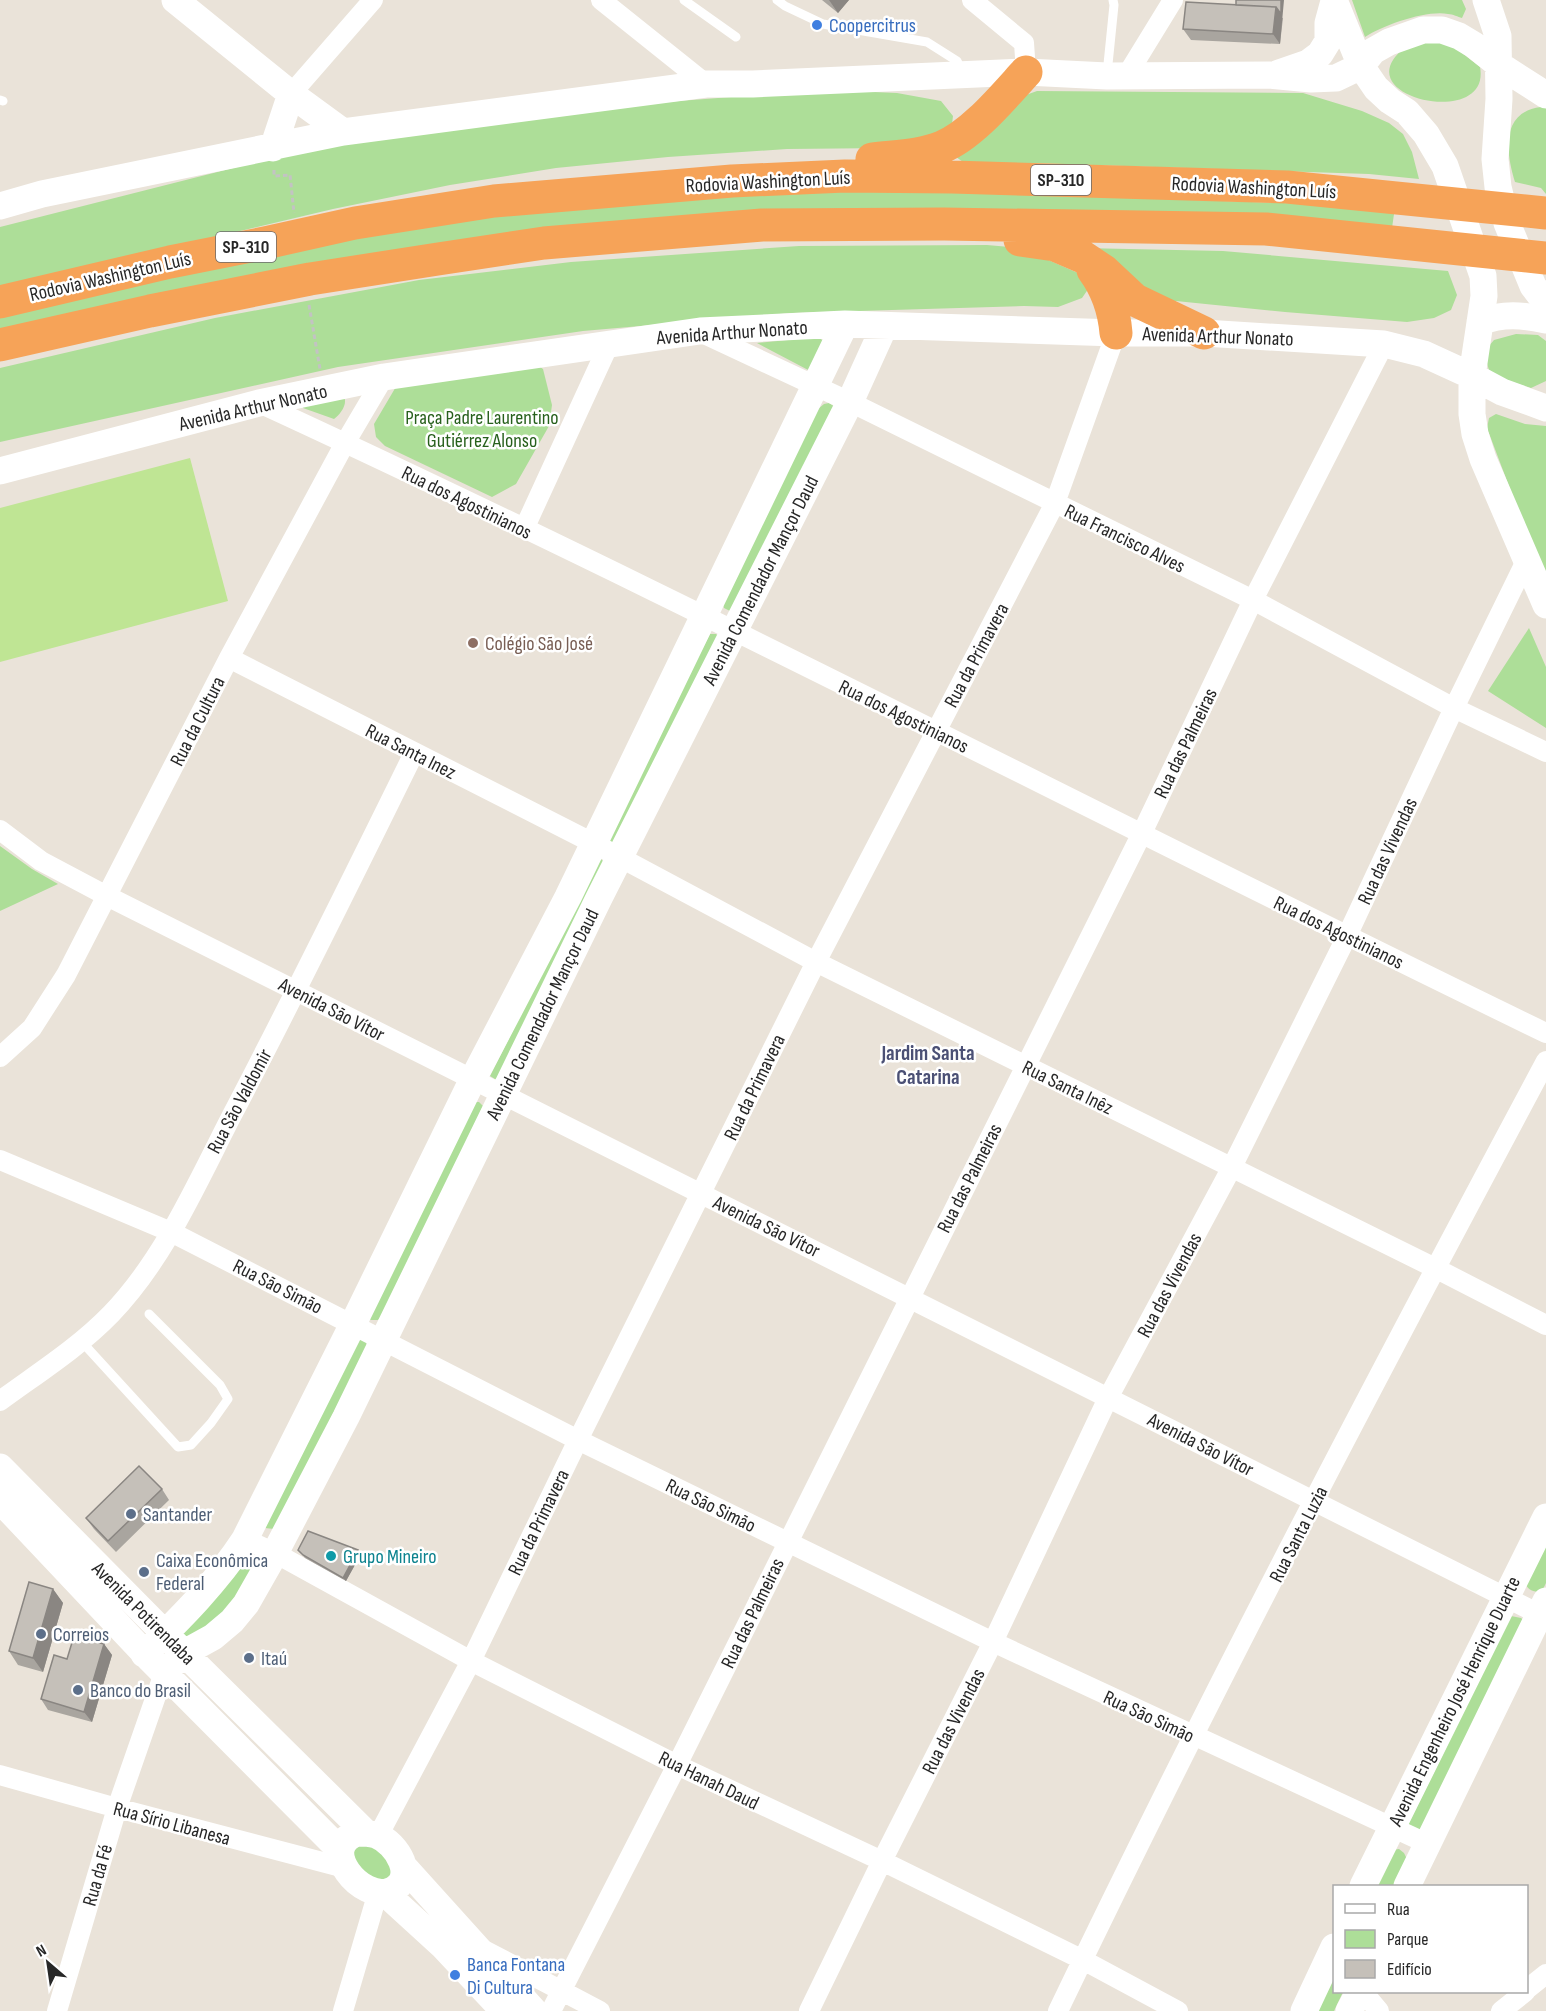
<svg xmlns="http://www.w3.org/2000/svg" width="1546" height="2011" font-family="'Sofia Sans Condensed',sans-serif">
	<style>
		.green { fill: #adde98 }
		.pitch { fill: #bfe594 }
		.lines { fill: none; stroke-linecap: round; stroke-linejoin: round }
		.path { stroke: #c3c3c3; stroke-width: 3; stroke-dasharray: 4.5 3; stroke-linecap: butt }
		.lane { stroke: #fff; stroke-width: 9 }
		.street { stroke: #fff; stroke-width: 20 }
		.secondary { stroke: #fff; stroke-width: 27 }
		.highway { stroke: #f6a358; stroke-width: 33 }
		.wall { fill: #a9a59f }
		.shaded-wall { fill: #8a8682 }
		.building { fill: #c5c0b9; stroke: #8a8682; stroke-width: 1.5 }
		.shop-dot { fill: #3f7fe0; stroke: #fff; stroke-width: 2 }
		.education-dot { fill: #8d6e63; stroke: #fff; stroke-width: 2 }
		.service-dot { fill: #5c6f8a; stroke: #fff; stroke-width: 2 }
		.culture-dot { fill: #0f9aa8; stroke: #fff; stroke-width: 2 }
		.labels { text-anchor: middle; stroke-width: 5; stroke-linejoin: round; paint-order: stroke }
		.shield { fill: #fff; stroke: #686868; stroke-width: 1.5 }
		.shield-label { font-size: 18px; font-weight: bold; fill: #272727 }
		.shop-label { font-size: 20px; fill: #366cbe; stroke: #fff; text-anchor: start }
		.street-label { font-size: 20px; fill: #272727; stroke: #fff }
		.park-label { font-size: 20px; fill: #27601c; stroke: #fff }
		.education-label { font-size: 20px; fill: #785e54; stroke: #fff; text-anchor: start }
		.service-label { font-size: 20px; fill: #4e5e75; stroke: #fff; text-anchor: start }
		.culture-label { font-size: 20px; fill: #0d838f; stroke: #fff; text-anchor: start }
		.neighbourhood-label { font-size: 21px; font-weight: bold; fill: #4b5075; stroke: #fff }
	</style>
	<rect width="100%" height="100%" fill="#eae3d9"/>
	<path class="green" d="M1352 0H1462L1466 9 1462 18C1458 17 1453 14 1448 14 1426 10 1384 25 1365 37Z
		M1438 42 1453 46 1480 67C1491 125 1366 102 1393 60 1404 43 1420 43 1438 42Z
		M825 90 897 93 941 101 953 116 951 132 889 148 787 149 668 157 556 168 450 185 333 209 0 288V227L301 151 600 107Z
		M1037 91 1303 93 1362 111 1389 123 1403 134 1412 152 1419 179 1369 174 1031 163 966 164 956 157 1023 96Z
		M1541 107H1546V194L1541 188 1515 182C1506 153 1500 112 1541 107Z
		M799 186 1395 207 1392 228 900 209 0 334V311L444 217Z
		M987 245 1021 248 1078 273 1091 285 1082 298 1058 307 1024 306 791 313 583 331 338 367 0 442V368L215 318 419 280 571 262 799 246Z
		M1082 248 1223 251 1448 271 1457 295 1451 310 1434 318 1407 322 1285 312 1176 301 1172 305Z
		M1516 334 1538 335 1546 341V381L1531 388 1505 380 1489 370 1485 357 1488 347 1494 340Z
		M819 337 825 343 812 372 757 343Z
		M533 362 543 369 552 405 549 426 516 484 492 497 385 446 376 437 374 424 397 385Z
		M344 397C348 404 340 415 334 419L303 408V404Z
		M829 403 835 407 730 611 724 608 721 599 818 409 824 404Z
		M1496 414 1525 424 1546 426V584L1487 428 1489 418Z
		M1529 628 1546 667V728L1488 691Z
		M710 634H716L721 639 616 842H610L605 839Z
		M0 846 32 869 58 884 0 911Z
		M600 858 605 863 503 1078 495 1079 490 1076Z
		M473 1102H479L483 1106 384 1314 378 1320H371L366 1317Z
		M365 1338 367 1346 356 1369 274 1529 265 1528 349 1340Z
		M1546 1540V1583L1543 1589 1538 1592C1531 1591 1527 1589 1525 1582Z
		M246 1564 251 1568 254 1576 226 1614 198 1637 180 1640 187 1622 242 1565Z
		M1511 1616 1521 1618 1527 1623 1422 1829 1414 1831 1407 1827Z
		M366 1841 396 1866 387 1883 362 1876 349 1852Z
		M1399 1849 1404 1853 1407 1859 1394 1886H1374L1392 1850Z
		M1334 1965V1992H1343L1334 2011H1311Z"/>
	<path class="pitch" d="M190 458 228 601 0 662V508Z"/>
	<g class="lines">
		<path class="path" d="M274 170V176L290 175 294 213
			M309 305 320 369"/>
		<path class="lane" d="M684 0 736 37
			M777 0 785 6 823 24 927 42 957 61 963 73
			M1107 74 1114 5 1113 0
			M0 100 3 101
			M82 1342 178 1447 191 1445 211 1423 228 1399 220 1385 149 1314"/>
		<path class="street" d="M601 0 706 84
			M972 0 1024 43 1026 72
			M1127 75 1173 0
			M291 94 373 0
			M702 333 850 402 1253 600 1454 708 1546 752
			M259 403C693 603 1116 825 1546 1033
			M524 529 609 344
			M229 658 593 843 816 962 1435 1268 1546 1325
			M0 830 41 861 107 896 1539 1614 1546 1619
			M0 1057 32 1028 66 975 229 658 345 443 384 377
			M0 1160 171 1232 578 1440 993 1642 1426 1843
			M0 1401C38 1373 78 1348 111 1314 164 1259 196 1185 231 1117 294 997 354 875 414 753
			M245 1539 275 1553 471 1661 677 1765 882 1861 1083 1960 1178 2011
			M0 1775 117 1808 345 1868
			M378 1836 471 1661 578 1440 816 962 1055 503 1116 333
			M486 1951 600 2011
			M1526 1990 1546 1974
			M1363 1992 1379 2011
			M57 2011 117 1808 164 1673
			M343 2011 378 1892
			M551 2011 677 1765 1142 833 1253 600 1384 344
			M809 2011 882 1861 993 1642 1108 1398 1232 1167 1347 936 1454 708 1527 559
			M1058 2011C1212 1690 1378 1375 1546 1061
			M1501 2011 1525 1992"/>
		<path class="secondary" d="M175 0 291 94 343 132
			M1334 0 1361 66 1376 88 1390 101 1407 112 1426 134 1445 166 1483 276 1484 296 1472 376V414L1475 434 1483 459 1546 605
			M1486 0 1498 36 1499 99 1495 159 1498 187 1507 223 1533 286 1546 303
			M1279 73 1308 63 1320 54 1328 41V23L1334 1
			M273 148 291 94
			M0 206 42 194 343 132 706 84H753L1026 72 1107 76 1269 75 1311 79 1336 78 1361 66 1373 51 1389 42 1423 30H1442L1459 36 1474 45 1499 65 1546 95
			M1480 322C1503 313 1523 315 1546 320
			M0 471 259 403 384 377 700 331 845 324 1116 333H1204L1384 344 1424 354 1472 376 1502 392 1546 408
			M0 1467 184 1653 366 1833
			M0 1500 150 1659 340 1850
			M144 1654C181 1618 217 1582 245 1539L353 1324 473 1079 568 897 845 324
			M164 1673 184 1653 213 1637 232 1621 246 1604 275 1553 346 1417 599 898 850 402 884 327
			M357 1833C364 1833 370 1833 376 1835 397 1843 419 1879 390 1891 362 1902 316 1848 357 1833Z
			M405 1868 534 2011
			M1363 1886 1546 1517
			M1407 1886 1546 1601
			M385 1893 443 1946 504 2011
			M1304 2011 1334 1947
			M1349 2011 1359 1992"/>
		<path class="highway" d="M872 159C895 156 920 156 942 147 972 135 1004 96 1026 72
			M1020 240 1055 245 1083 257 1104 271 1135 300 1204 333
			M1093 270C1107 289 1114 309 1116 333
			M0 302 170 262 265 243 355 223 494 201 732 181 845 176 952 177 1287 187 1546 213
			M0 345 150 311 310 279 438 259 544 243 762 225 944 224 1266 229 1546 258"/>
	</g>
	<path class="wall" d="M822 0H849L838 13Z
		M1236 5 1283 18 1280 44 1191 40 1183 29Z
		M162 1489 169 1500 116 1552 94 1529 86 1518Z
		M298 1550 361 1554 346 1581 305 1558Z
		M53 1589 63 1603 43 1672 18 1665 9 1651Z
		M104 1644 112 1655 92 1722 48 1710 41 1699 67 1659Z"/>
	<path class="shaded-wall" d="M829 0H849L838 13Z
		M1281 0H1284L1280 44 1273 34 1276 7Z
		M358 1550 361 1554 346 1581 343 1578Z
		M53 1589 63 1603 43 1672 33 1658Z
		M104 1644 112 1655 92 1722 84 1712Z"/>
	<path class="building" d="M1236 0H1281V14L1276 7 1236 5Z
		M1186 2 1276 7 1273 34 1183 29Z
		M139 1466 162 1489 108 1541 86 1518Z
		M308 1531 358 1550 343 1578 303 1555 298 1550Z
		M29 1582 53 1589 33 1658 9 1651Z
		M74 1636 104 1644 84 1712 41 1699 54 1655 67 1659Z"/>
	<g class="shop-dot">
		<circle cx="817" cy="25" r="6"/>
		<circle cx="455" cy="1975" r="6"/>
	</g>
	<circle class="education-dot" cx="473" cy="643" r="6"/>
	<g class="service-dot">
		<circle cx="131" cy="1514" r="6"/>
		<circle cx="144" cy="1572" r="6"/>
		<circle cx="41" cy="1634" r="6"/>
		<circle cx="249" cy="1658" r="6"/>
		<circle cx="78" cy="1690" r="6"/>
	</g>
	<circle class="culture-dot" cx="331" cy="1556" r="6"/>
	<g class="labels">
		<g class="shield">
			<rect x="1031" y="165" width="60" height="30" rx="4.5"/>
			<rect x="216" y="232" width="60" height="30" rx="4.5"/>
		</g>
		<g class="shield-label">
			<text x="1061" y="186">SP-310</text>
			<text x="246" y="253">SP-310</text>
		</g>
		<g class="shop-label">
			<text x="829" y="32">Coopercitrus</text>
			<text x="467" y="1971">Banca Fontana<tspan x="467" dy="23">Di Cultura</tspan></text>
		</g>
		<g class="street-label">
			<text transform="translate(768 181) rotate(-3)" y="7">Rodovia Washington Luís</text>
			<text transform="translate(1254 187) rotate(3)" y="7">Rodovia Washington Luís</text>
			<text transform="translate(110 276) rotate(-13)" y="7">Rodovia Washington Luís</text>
			<text transform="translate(732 332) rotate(-4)" y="7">Avenida Arthur Nonato</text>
			<text transform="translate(1218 336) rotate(2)" y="7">Avenida Arthur Nonato</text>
			<text transform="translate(253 407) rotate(-13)" y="7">Avenida Arthur Nonato</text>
			<text transform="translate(467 502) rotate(26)" y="7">Rua dos Agostinianos</text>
			<text transform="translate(1125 538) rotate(26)" y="7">Rua Francisco Alves</text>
			<text transform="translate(760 580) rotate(-63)" y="7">Avenida Comendador Mançor Daud</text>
			<text transform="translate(976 655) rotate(-62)" y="7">Rua da Primavera</text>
			<text transform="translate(904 716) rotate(26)" y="7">Rua dos Agostinianos</text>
			<text transform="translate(197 721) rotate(-63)" y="7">Rua da Cultura</text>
			<text transform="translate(1185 743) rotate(-64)" y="7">Rua das Palmeiras</text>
			<text transform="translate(411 751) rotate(27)" y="7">Rua Santa Inez</text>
			<text transform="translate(1387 851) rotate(-65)" y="7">Rua das Vivendas</text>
			<text transform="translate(1339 932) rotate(26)" y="7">Rua dos Agostinianos</text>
			<text transform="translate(332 1009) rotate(27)" y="7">Avenida São Vítor</text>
			<text transform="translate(542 1014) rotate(-64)" y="7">Avenida Comendador Mançor Daud</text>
			<text transform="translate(754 1087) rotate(-64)" y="7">Rua da Primavera</text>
			<text transform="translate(1068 1087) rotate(26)" y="7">Rua Santa Inêz</text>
			<text transform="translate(239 1101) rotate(-62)" y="7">Rua São Valdomir</text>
			<text transform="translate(969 1178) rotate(-63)" y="7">Rua das Palmeiras</text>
			<text transform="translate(767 1226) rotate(26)" y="7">Avenida São Vítor</text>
			<text transform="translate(1169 1285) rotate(-62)" y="7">Rua das Vivendas</text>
			<text transform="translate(278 1286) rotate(27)" y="7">Rua São Simão</text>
			<text transform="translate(1201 1444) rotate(27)" y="7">Avenida São Vítor</text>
			<text transform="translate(711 1505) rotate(26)" y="7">Rua São Simão</text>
			<text transform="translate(538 1522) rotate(-64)" y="7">Rua da Primavera</text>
			<text transform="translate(1298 1534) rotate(-63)" y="7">Rua Santa Luzia</text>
			<text transform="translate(144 1613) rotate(45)" y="7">Avenida Potirendaba</text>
			<text transform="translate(752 1613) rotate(-64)" y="7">Rua das Palmeiras</text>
			<text transform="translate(1454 1701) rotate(-64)" y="7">Avenida Engenheiro José Henrique Duarte</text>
			<text transform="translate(1149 1716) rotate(25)" y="7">Rua São Simão</text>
			<text transform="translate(953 1721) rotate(-63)" y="7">Rua das Vivendas</text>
			<text transform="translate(709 1780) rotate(26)" y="7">Rua Hanah Daud</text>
			<text transform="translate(172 1823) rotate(15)" y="7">Rua Sírio Libanesa</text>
			<text transform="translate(97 1875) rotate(-74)" y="7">Rua da Fé</text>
		</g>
		<g class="park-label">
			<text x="482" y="424">Praça Padre Laurentino<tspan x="482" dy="23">Gutiérrez Alonso</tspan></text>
		</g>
		<g class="education-label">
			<text x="485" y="650">Colégio São José</text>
		</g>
		<g class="service-label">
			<text x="143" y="1521">Santander</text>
			<text x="156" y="1567">Caixa Econômica<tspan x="156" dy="23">Federal</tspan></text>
			<text x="53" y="1641">Correios</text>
			<text x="261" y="1665">Itaú</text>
			<text x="90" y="1697">Banco do Brasil</text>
		</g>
		<g class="culture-label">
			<text x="343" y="1563">Grupo Mineiro</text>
		</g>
		<g class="neighbourhood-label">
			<text x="928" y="1060">Jardim Santa<tspan x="928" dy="24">Catarina</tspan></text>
		</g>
	</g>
	<rect x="1333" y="1885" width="195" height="108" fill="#ffffff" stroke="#a9a9a9" stroke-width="1.5"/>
	<rect x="1345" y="1904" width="30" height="9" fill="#ffffff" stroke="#a9a9a9" stroke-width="1.5"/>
	<text x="1387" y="1915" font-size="18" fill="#272727">Rua</text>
	<rect x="1345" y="1930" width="30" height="18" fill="#adde98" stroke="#a9a9a9" stroke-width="1.5"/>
	<text x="1387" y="1945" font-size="18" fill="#272727">Parque</text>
	<rect x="1345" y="1960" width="30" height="18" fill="#c5c0b9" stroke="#a9a9a9" stroke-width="1.5"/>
	<text x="1387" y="1975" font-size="18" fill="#272727">Edifício</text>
	<g transform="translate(48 1963) rotate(331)" stroke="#ffffff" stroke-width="4.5" paint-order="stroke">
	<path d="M0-4.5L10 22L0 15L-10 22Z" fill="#272727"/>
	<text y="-9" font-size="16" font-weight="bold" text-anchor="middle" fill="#272727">N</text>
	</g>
</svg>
